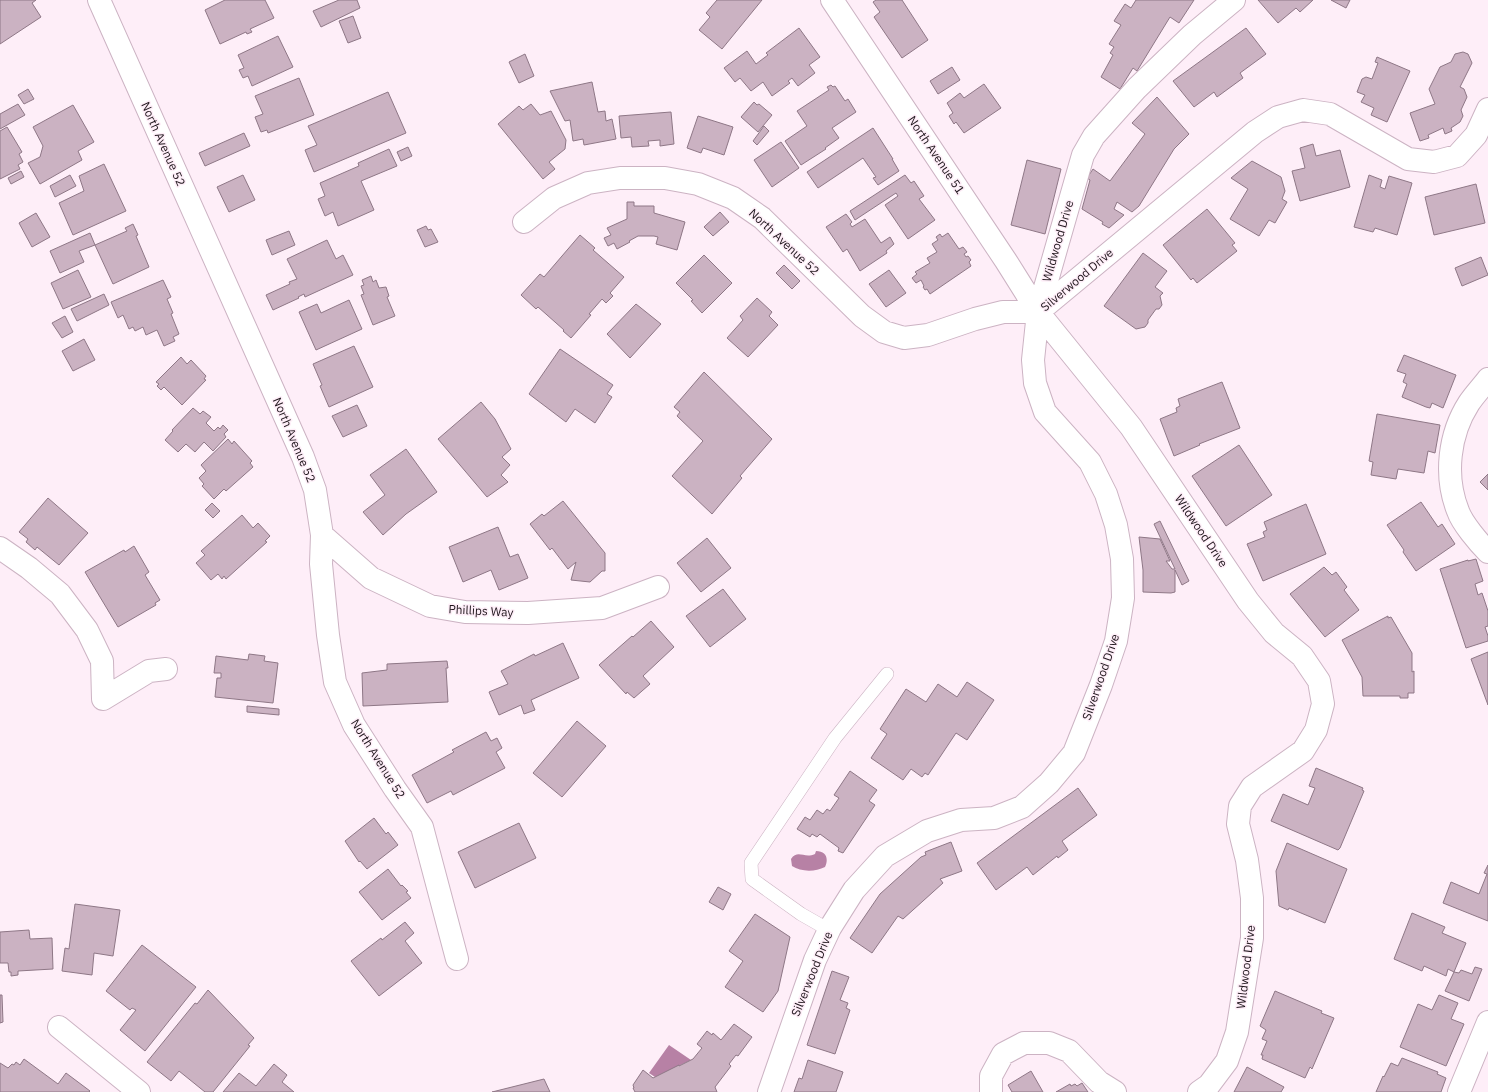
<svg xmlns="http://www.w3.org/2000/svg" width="1488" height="1092" font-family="'IBM Plex Sans',sans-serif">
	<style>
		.water { fill: #b781a5 }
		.building { fill: #cbb2c2; stroke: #8e7786 }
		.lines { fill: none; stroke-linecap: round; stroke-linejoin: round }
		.service-casing { stroke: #ccb3c3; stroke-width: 14 }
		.minor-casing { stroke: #ccb3c3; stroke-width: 24 }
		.service { stroke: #fff; stroke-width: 13 }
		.minor { stroke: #fff; stroke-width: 22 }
		.labels { text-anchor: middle; stroke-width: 3; stroke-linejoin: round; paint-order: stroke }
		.street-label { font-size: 12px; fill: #1e151b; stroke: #feeef8 }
	</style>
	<rect width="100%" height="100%" fill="#feeef8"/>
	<path class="water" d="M816 851C826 851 829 858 825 867 815 872 801 872 792 866L791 859C798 849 804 859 815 854Z
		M669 1045 691 1060 655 1077 649 1073Z"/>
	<path class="building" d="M0 0H36L32 3 41 17 0 44Z
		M225 0H265L274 18 250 29 252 32 247 34 246 32 220 44 205 10Z
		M339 0H357L360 8 321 27 313 11Z
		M717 0H762L722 49 699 30 710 17 706 13Z
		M876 0H902L928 40 902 58 874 17 880 12 873 2Z
		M1136 0H1194L1179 23 1170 17 1137 71 1133 68 1120 89 1101 77 1113 55 1110 53 1114 47 1109 44 1121 25 1114 21 1125 4 1131 8Z
		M1258 0H1313L1300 12 1296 8 1278 23Z
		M1331 0H1350L1346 8Z
		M353 16 361 38 348 43 339 21Z
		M799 28 820 57 809 65 815 73 798 86 792 78 788 81 790 83 772 96 763 82 751 91 740 78 735 82 724 68 747 51 756 64 768 55 766 53Z
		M1246 28 1266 54 1240 73 1243 78 1217 97 1214 92 1194 107 1173 81Z
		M278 36 293 67 252 86 248 76 243 78 239 70 244 68 238 55Z
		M1463 52 1468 54 1472 63 1460 87 1464 89 1467 97 1461 110 1463 116 1460 122 1451 128 1452 131 1445 134 1443 128 1428 135 1429 138 1420 141 1410 113 1435 104 1429 89 1440 67 1451 62 1455 54Z
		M525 54 534 76 519 83 509 62Z
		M1377 57 1410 71 1387 122 1371 115 1374 108 1361 102 1365 95 1357 92 1362 79 1366 77 1372 79 1378 63 1375 62Z
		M952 67 960 80 938 94 930 81Z
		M299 78 314 115 268 133 267 130 261 132 255 117 263 114 255 96Z
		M592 82 598 112 605 111 606 121 612 119 616 139 584 145 583 139 573 141 570 120 565 121 550 91Z
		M984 84 1001 108 964 133 956 122 954 124 949 116 953 113 947 103 960 93 964 98Z
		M831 85 833 87 835 86 845 101 848 99 856 112 832 128 839 138 825 148 826 149 801 165 785 141 807 126 797 111 829 90 827 87Z
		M28 89 34 99 24 104 18 95Z
		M388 92 406 133 314 172 305 150 317 145 308 126Z
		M1157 97 1189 134 1174 149 1139 206 1132 212 1117 202 1114 209 1124 215 1109 228 1102 224 1103 222 1082 209 1090 180 1087 178 1093 169 1110 181 1145 134 1132 123Z
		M754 102 757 105 759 104 772 115 758 132 741 117Z
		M18 104 25 115 0 129V114Z
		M531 104 540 115 551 111 566 140 565 149 549 162 555 169 543 179 498 124 519 106 523 110Z
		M73 105 94 142 78 151 82 160 40 184 28 163 40 157 43 146 33 127Z
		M671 112 674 144 660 146V140L648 141 649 146 632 147 631 137 621 138 619 116Z
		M698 116 733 127 724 155 703 148 701 153 687 148Z
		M764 126 769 131 757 145 753 141Z
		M7 127 22 152 19 154 23 162 18 165 20 169 0 179V131Z
		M873 128 893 159H892L899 171 878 185 873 178 876 177 863 158 818 188 807 172Z
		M244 133 250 146 205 166 199 153Z
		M781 142 799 168 772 187 754 160Z
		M1313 144 1316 156 1340 150 1350 187 1300 201 1292 171 1305 168 1300 148Z
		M408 147 412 156 401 161 397 152Z
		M389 149 397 166 361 181 374 210 338 226 333 212 325 216 318 199 325 196 320 183 359 166 358 163Z
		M1027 160 1061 169 1045 234 1011 225Z
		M1252 161 1281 177 1285 191 1282 199 1287 202 1275 223 1269 220 1259 236 1230 219 1248 189 1231 178Z
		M104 164 126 211 73 235 59 203 84 191 79 176Z
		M21 171 24 177 11 184 8 178Z
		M70 175 76 186 55 197 50 186Z
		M243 175 255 200 229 212 217 187Z
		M905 175 911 183 914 181 924 196 919 199 935 220 908 239 885 205 898 196 896 193 855 220 850 211Z
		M1369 175 1382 180 1380 187 1385 189 1389 176 1412 183 1397 235 1375 228 1373 232 1354 227Z
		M1476 184 1485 223 1434 235 1425 197Z
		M627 202H634V206H654V213L685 222 677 250 656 244 658 237 654 236H638L629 241 630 242 617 249 614 243 608 246 604 238 611 235 607 228 627 219Z
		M1207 209 1235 243 1232 245 1237 251 1197 283 1193 278 1191 280 1163 245Z
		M720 212 729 222 713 236 704 227Z
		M36 213 50 237 32 247 19 223Z
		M846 214 852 222 850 224 852 227 865 219 881 243 890 237 894 244 886 251 887 253 860 271 847 249 843 252 826 227Z
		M133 224 138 235 136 236 149 267 113 284 95 245 127 231 125 228Z
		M426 226 428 230 431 229 438 242 425 247 417 230Z
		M289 231 295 245 272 255 266 240Z
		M90 233 95 245 79 251 84 262 60 273 50 251Z
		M948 233 959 249 963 247 967 252 964 254 966 257 968 256 971 260 969 262 971 266 930 294 927 289 925 290 923 287 924 286 921 280 916 283 912 278 917 274 915 272 930 263 927 258 937 252 932 244 938 240 936 237 940 234 942 237Z
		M580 235 595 248 593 250 624 277 610 293 613 296 606 303 602 299 589 314 591 315 571 338 563 331 564 330 538 307 536 309 521 295 540 274 544 277Z
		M327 240 336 259 343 255 353 275 305 297 304 294 298 297 299 298 273 310 266 295 290 284 289 282 297 279 287 259Z
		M1143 253 1167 271 1155 287 1163 293 1160 296 1162 305 1159 309H1156L1148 320V323L1145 327 1136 329 1104 306Z
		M704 255 732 283 702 313 691 301 693 300 676 283Z
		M1481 257 1488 275 1462 286 1455 268Z
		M784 265 800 281 792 289 776 273Z
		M78 270 91 297 63 309 51 283Z
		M889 270 906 293 886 307 869 284Z
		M371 276 373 282 376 280 379 288 386 287 389 296 387 297 395 316 373 325 361 295 364 294 361 286 364 285 362 280Z
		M163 280 171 297 167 299 173 313 171 314 179 334 173 337 175 341 164 346 157 330 146 335 143 327 135 331 133 327 129 329 123 315 118 318 111 302Z
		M104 294 109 305 77 321 71 309Z
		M757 298 772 312 769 316 778 325 748 357 727 338 743 320 740 316Z
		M349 300 362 329 316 350 299 312 317 304 321 313Z
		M636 304 661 324 630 358 607 334Z
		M65 316 73 332 62 338 52 323Z
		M84 339 95 360 73 371 62 351Z
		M354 346 373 387 329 407 320 386 322 385 313 364Z
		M560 349 613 385 607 394 612 397 595 423 575 409 566 422 529 394Z
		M1404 355 1456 375 1443 408 1432 403 1430 408 1426 407 1402 397 1407 384 1403 382 1406 374 1397 371Z
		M181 357 187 364 191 360 206 376 204 379 206 380 182 405 164 387 161 390 157 386 159 384 156 382Z
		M704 372 772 439 740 476 742 478 712 514 672 476 703 441 677 416 680 412 674 407Z
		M1222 382 1240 428 1199 444 1200 445 1174 456 1160 419 1177 412 1176 408 1180 406 1178 399Z
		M481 402 495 419 511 449 502 457 510 465 501 475 508 482 487 497 438 439Z
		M357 405 367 426 343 437 332 416Z
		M193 408 200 414 203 411 211 417 206 423 214 431 218 427 220 429 223 425 228 430 224 434 226 437 213 451 204 442 195 452 186 444 178 452 165 440 173 431 172 430Z
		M1377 414 1440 425 1435 453 1428 451 1424 473 1398 469 1396 479 1371 475 1373 462 1369 461Z
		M228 439 232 444 234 441 252 461 250 463 253 467 226 491 224 489 214 499 202 486 204 484 199 478 206 471 201 465Z
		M1239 445 1272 495 1226 526 1192 476Z
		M406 449 437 492 406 514 383 535 363 512 385 495 370 475Z
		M1488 474V490L1480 482Z
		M48 498 88 533 59 565 37 547 35 550 26 542 28 539 19 532Z
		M563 501 605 553V571H602L590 582 571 580 576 562 568 569 552 548 550 550 530 524 542 514 544 516Z
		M1421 502 1438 527 1442 524 1455 544 1416 571 1403 552 1404 550 1387 525Z
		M212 503 220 511 213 518 205 510Z
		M1306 504 1326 554 1263 581 1247 544 1265 537 1263 532 1267 530 1264 522Z
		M242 515 253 528 258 523 270 536 265 541 267 542 226 579 224 576 222 579 218 574 211 580 196 563 205 555 201 551Z
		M1160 521 1189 581 1182 585 1175 570V592L1171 593 1143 592V570L1139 537 1160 539 1170 561H1166L1172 569H1175L1154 524Z
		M498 527 510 557 518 554 528 578 499 590 491 570 463 582 449 547Z
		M707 538 731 568 701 592 677 563Z
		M134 546 149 572 145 575 160 600 155 603 156 605 118 627 85 572 124 550 125 552Z
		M1476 559 1483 581 1475 584 1478 595 1482 593 1488 611V626L1485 627 1488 636V641L1466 648 1440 569 1468 560V561Z
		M1324 567 1332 575 1336 572 1347 587 1344 590 1359 610 1325 637 1290 594Z
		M723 589 746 619 710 647 686 616Z
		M1388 616V618L1391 617 1412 653V672L1414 671V693H1408V698H1400V696H1363L1362 677 1342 640Z
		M651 621 674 647 643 676 650 684 634 698 627 692 626 694 599 665 632 636 633 637Z
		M563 643 579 678 531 700 535 710 524 714 521 705 499 715 489 692 508 684 501 671 534 654 535 656Z
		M1488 652V705L1471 659Z
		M249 654 265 656 264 661 278 663 273 703 215 697 217 678H221V673H214L216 656 248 660Z
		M447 661 448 668H446L448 702 363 706 362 673 387 670V664Z
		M967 682 994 700 967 740 956 733 928 775 925 773 922 777 911 769 903 780 871 758 887 734 880 729 906 689 926 702 938 684 957 697Z
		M247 706 279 709V715L247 712Z
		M577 721 606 746 562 797 533 773Z
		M486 732 491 741 497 738 502 748 496 752 505 768 453 795 451 791 427 803 412 775 454 752 452 750Z
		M1316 768 1363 788 1362 790 1364 791 1340 848 1338 850 1271 821 1283 794 1308 805 1315 788 1309 786Z
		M850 771 877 790 869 801 875 805 843 853 838 851 839 848 820 834 817 837 812 834 810 837 797 829 805 817 810 820 817 810 823 814 827 809 830 811 839 798 834 795Z
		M1078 788 1097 815 1062 841 1068 850 1058 858 1057 856 1033 875 1027 867 996 890 977 863Z
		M374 818 386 834 388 832 398 845 367 869 360 861 359 862 345 841Z
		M519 823 536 858 475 888 458 852Z
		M951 842 962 871 940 879 943 883 903 919 898 916 872 953 850 938 880 894 921 857 926 855 925 852Z
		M1287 843 1347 869 1325 923 1289 908 1288 910 1279 906 1276 871Z
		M1488 865V921L1443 903 1451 882 1479 894 1487 874 1484 873Z
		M388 869 401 886 402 885 408 891 406 892 411 898 382 920 359 892Z
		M718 887 731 894 723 910 709 902Z
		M75 904 120 910 113 956 94 953 92 975 62 971 65 948 69 949Z
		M1412 913 1445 927 1442 933 1466 943 1454 972 1448 969 1446 976 1424 966 1422 971 1394 959Z
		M755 914 790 937 778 991 763 1012 725 987 743 961 729 951Z
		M405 922 414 933 405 941 422 963 379 996 351 961 381 938 382 940Z
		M29 930 30 939 52 938 53 969 18 971V975L11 976V972H9L8 963H0V932Z
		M142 945 196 987 145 1051 120 1030 136 1010 132 1008 130 1010 106 991Z
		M1475 967 1482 969 1469 1001 1445 991 1454 972 1459 973 1461 970 1472 974Z
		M832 971 849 977 840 1000 848 1003 846 1008 850 1010 835 1054 807 1045Z
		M208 990 254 1038 248 1045 250 1046 213 1092H205L179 1071 171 1081 147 1062 195 1003 197 1004Z
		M1275 991 1322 1011 1321 1013 1334 1018 1312 1069 1310 1067 1305 1078 1262 1059 1263 1055H1261L1267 1041 1262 1039 1266 1030 1260 1026Z
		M0 995H2L3 1022 0 1023Z
		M1439 995 1458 1003 1451 1019 1464 1024 1446 1066 1400 1047 1418 1004 1432 1010Z
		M734 1024 752 1037 738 1056 736 1055 729 1064 731 1066 715 1087 717 1092H635L633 1088H634L633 1085 643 1070 653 1078 679 1065V1066L693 1059 702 1048 697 1044 707 1031 712 1035 713 1033 721 1040Z
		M1402 1058 1438 1072 1437 1074 1446 1078 1441 1092H1376L1383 1076 1384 1077 1391 1063 1398 1066Z
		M24 1059 58 1084 66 1073 90 1091 89 1092H0V1063L8 1068 12 1064 14 1065 16 1062 20 1065Z
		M808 1060 843 1072 836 1092H794L799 1078 802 1079Z
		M274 1064 287 1075 282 1082 294 1092H223L239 1073 256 1086Z
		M1247 1067 1284 1087 1281 1092H1234Z
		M1031 1071 1043 1092H1012L1008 1085Z
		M544 1079 550 1092H492Z
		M1082 1083 1088 1092H1056L1070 1084 1071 1086 1075 1084 1077 1086Z"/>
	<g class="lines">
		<g class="service-casing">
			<path id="service" d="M829 930 801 914 752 879 751 863 835 738 887 674"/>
		</g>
		<g class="minor-casing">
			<path id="minor" d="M99 0 303 457 315 490 322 535 321 564 328 635 335 682 354 725 395 789 422 827 457 959
				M832 0 1006 261 1038 312 1131 427 1248 601 1274 633 1302 656 1319 681 1323 704 1316 730 1303 751 1252 787 1240 806 1238 824 1247 860 1252 898V938L1237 1032 1227 1061 1209 1085 1199 1092
				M524 222 554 198 588 183 620 178H665L698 184 733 198 762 218 862 316 884 332 904 338 928 335 975 319 1003 312H1038
				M1038 312 1083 155 1094 136 1137 88 1192 35 1234 0
				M1488 379C1482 387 1475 394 1469 403 1449 434 1444 476 1458 511 1462 523 1479 543 1488 552
				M322 535 371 578 430 606 465 612 528 613 602 608 658 587
				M0 548 29 568 60 594 87 630 102 661 103 699 149 671 166 669
				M59 1027 139 1092
				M769 1092 815 960 830 928 854 890 885 856 927 831 961 820 994 818 1022 807 1049 783 1074 753 1101 685 1116 641 1123 598 1122 559 1116 525 1106 494 1090 462 1045 412 1035 383 1033 360 1038 312 1255 132 1278 117 1303 110 1330 114 1408 159 1434 162 1457 156 1476 135 1488 109
				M991 1092V1076L1003 1054 1024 1043H1049L1069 1051 1099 1082 1115 1092
				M1459 1092 1488 1022"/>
		</g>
		<use href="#service" class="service"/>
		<use href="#minor" class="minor"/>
	</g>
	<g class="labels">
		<g class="street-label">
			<text transform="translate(163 144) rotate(66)" y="4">North Avenue 52</text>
			<text transform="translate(936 155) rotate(56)" y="4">North Avenue 51</text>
			<text transform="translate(1058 241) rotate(-74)" y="4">Wildwood Drive</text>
			<text transform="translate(784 242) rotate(43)" y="4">North Avenue 52</text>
			<text transform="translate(1077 280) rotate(-40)" y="4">Silverwood Drive</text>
			<text transform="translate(294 440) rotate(67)" y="4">North Avenue 52</text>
			<text transform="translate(1201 531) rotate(56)" y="4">Wildwood Drive</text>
			<text transform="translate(481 611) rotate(3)" y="4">Phillips Way</text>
			<text transform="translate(1101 677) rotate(-71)" y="4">Silverwood Drive</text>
			<text transform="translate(378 759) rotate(58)" y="4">North Avenue 52</text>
			<text transform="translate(1246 967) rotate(-83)" y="4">Wildwood Drive</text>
			<text transform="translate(812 974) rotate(-68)" y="4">Silverwood Drive</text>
		</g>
	</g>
</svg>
